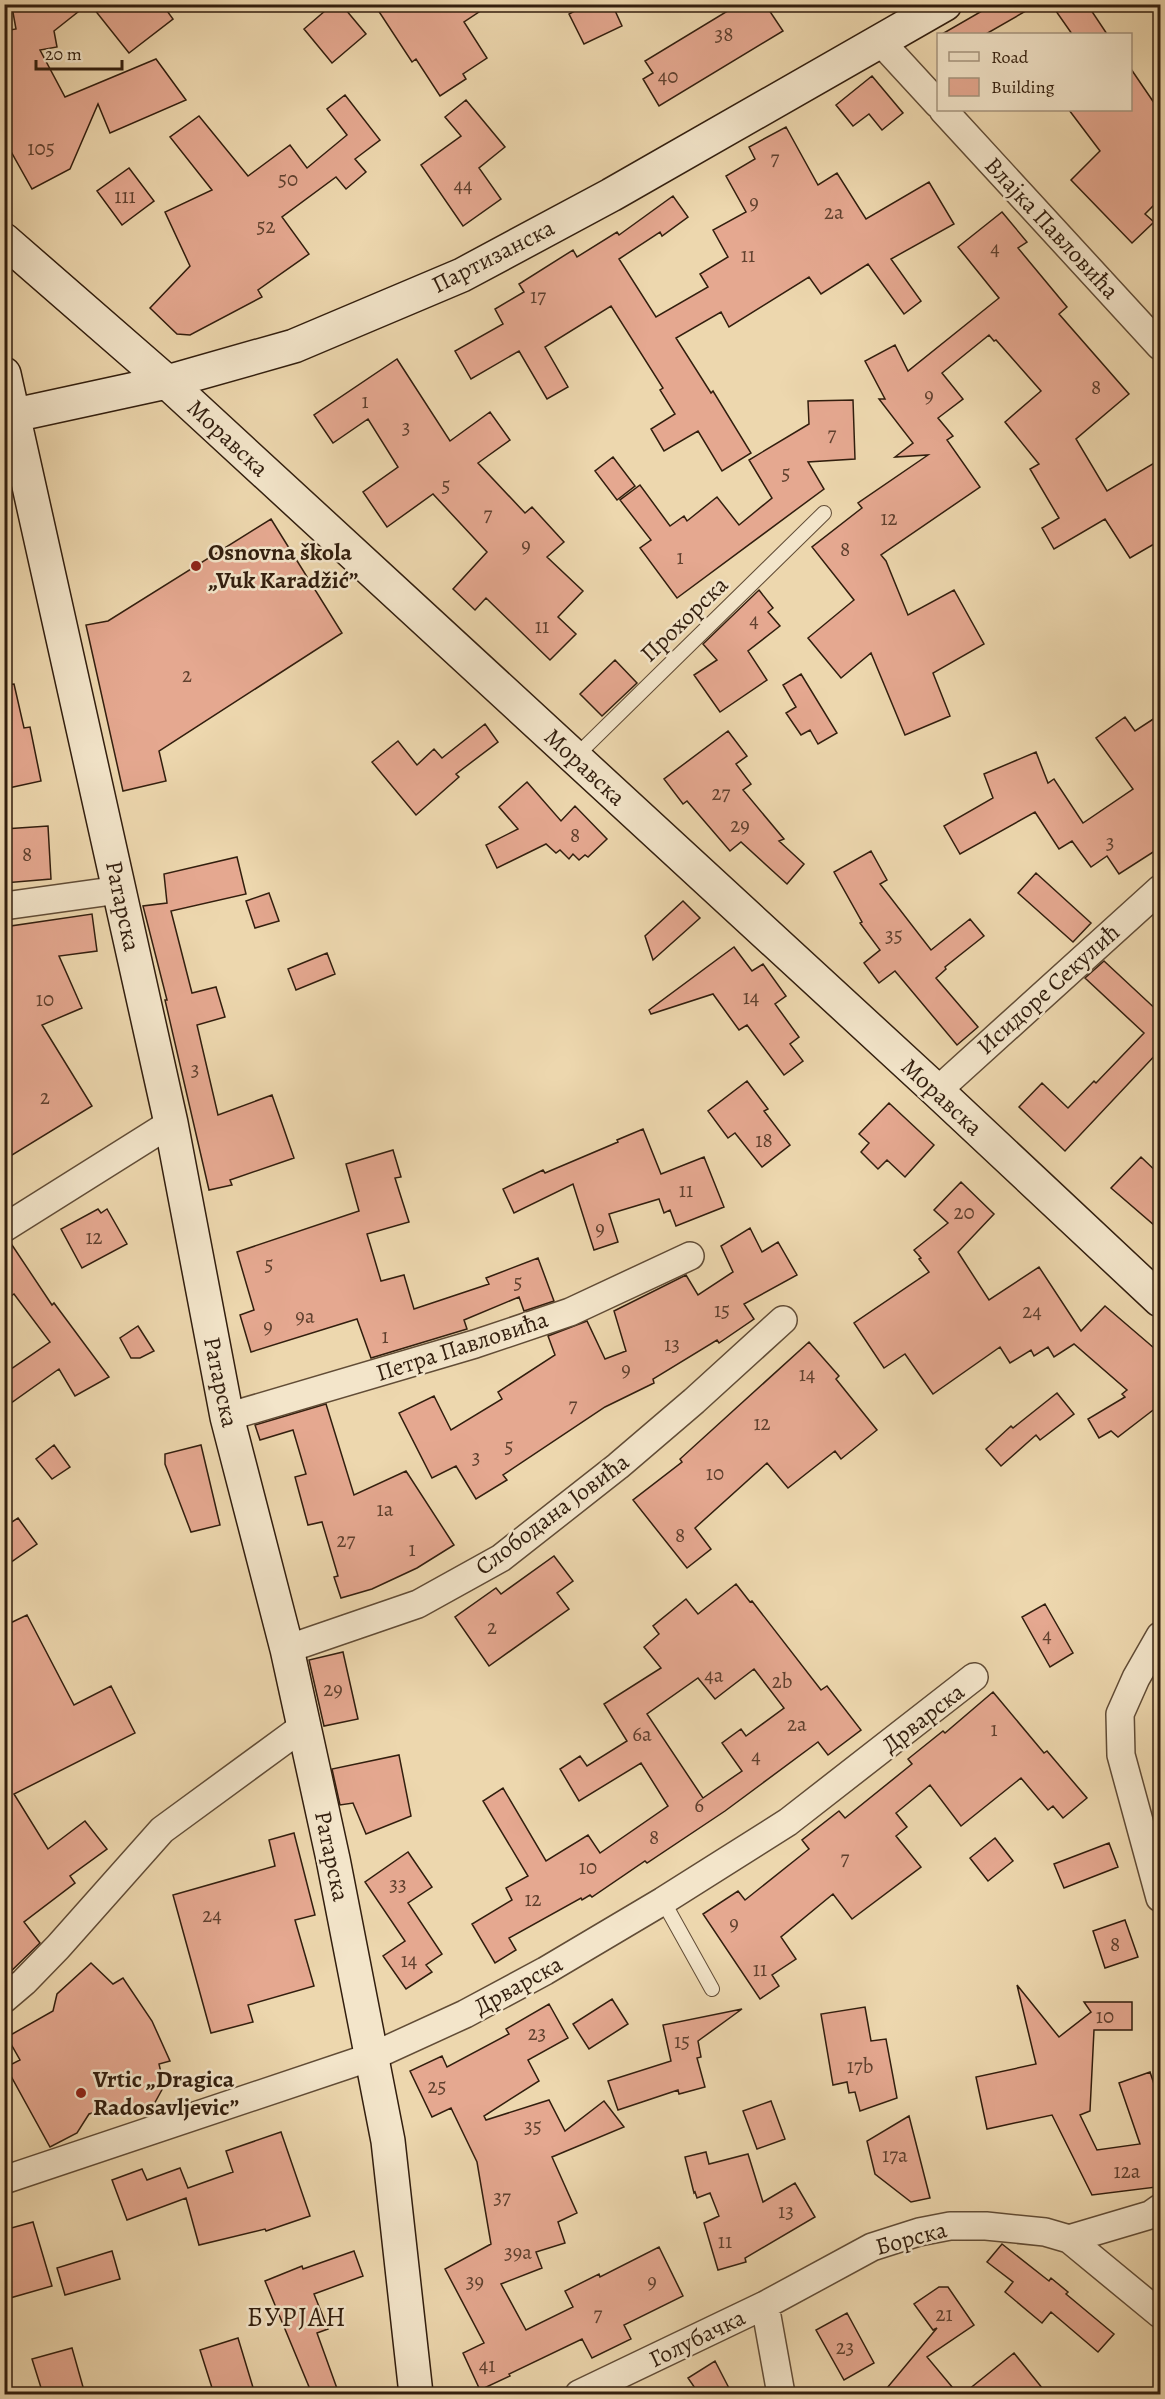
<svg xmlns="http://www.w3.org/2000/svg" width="1165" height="2399" font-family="Alegreya,serif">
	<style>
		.building { fill: #e5a890; stroke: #321e0e; stroke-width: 1.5; fill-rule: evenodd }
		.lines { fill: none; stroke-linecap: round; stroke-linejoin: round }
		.lane-casing { stroke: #614c36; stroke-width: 16 }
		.street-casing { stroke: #614c36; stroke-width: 30 }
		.secondary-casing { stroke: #321e0e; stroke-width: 36 }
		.lane { stroke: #f3e5ca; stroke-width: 14 }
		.street { stroke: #f3e5ca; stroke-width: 27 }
		.secondary { stroke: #f3e5ca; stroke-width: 33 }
		.poi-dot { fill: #8f2418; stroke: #f3e5ca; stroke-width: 2 }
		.labels { text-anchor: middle; stroke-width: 5; stroke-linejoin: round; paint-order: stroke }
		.number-label { font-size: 21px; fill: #5f402e }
		.street-label { font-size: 24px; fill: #321e0e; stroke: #f3e5ca }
		.poi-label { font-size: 24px; font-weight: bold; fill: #321e0e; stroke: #f3e5ca; text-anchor: start }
		.quarter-label { font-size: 27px; letter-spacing: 1.5px; fill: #321e0e; stroke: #f3e5ca }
	</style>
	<rect width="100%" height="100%" fill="#edd7ae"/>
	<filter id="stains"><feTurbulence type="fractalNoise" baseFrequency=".00333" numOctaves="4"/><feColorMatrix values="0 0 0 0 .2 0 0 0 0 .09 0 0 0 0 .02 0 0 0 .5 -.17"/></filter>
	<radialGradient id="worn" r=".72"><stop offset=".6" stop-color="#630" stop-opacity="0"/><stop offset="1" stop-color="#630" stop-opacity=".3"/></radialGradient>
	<path class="building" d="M24 4H88L54 31 57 47 40 50 65 97 156 59 186 100 110 133 98 104 70 169 32 189 4 139V76L11 72 4 31 16 29 12 7Z
		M90 4H162L173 19 129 53Z
		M333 4H341L366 34 332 63 304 29Z
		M374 4H491L464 22 487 58 463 74 466 79 440 96 416 59 412 62Z
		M588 4H612L622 26 584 44 569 14Z
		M739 4H765L783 31 659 106 643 79 653 73 645 61Z
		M994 4H1038L986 34H942Z
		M1051 4H1087L1107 34H1072Z
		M1131 69 1161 113V198L1145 214 1154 222 1132 243 1071 180 1100 151 1069 110H1131Z
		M872 76 903 113 882 130 869 114 853 126 836 105Z
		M345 95 380 140 355 159 366 172 346 189 336 177 282 217 309 254 258 290 262 297 190 335 177 334 150 308 190 266 165 212 212 190 170 137 199 116 248 176 290 145 307 168 347 135 327 109Z
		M466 100 505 147 479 168 501 199 463 226 421 165 461 136 445 117Z
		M786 127 818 185 837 173 866 219 929 182 954 224 891 259 921 301 904 314 868 264 821 294 809 277 729 327 721 312 676 338 711 393 713 391 751 453 722 471 698 431 664 451 651 429 675 414 660 390 663 388 611 306 545 347 568 387 547 399 519 351 471 379 455 351 503 324 495 309 524 292 519 284 573 250 577 257 617 232 619 235 673 196 688 217 662 236 660 232 619 259 656 317 708 287 700 274 728 257 713 230 746 212 726 176 755 159 749 147Z
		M129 168 154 201 122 225 97 191Z
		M1002 212 1027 242 1018 248 1067 307 1059 314 1129 394 1076 439 1107 491 1161 459V540L1130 558 1105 519 1054 549 1042 528 1059 518 1030 469 1039 464 1005 422 1041 391 996 340 994 341 989 335 942 373 963 399 938 418 953 436 947 440 980 487 881 555 886 561 908 615 954 590 984 644 933 673 950 716 905 735 871 653 841 678 808 638 854 600 812 547 862 508 858 503 928 455 895 457 913 443 879 399H885L865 361 895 345 908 371 999 298 958 247Z
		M397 359 450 441 490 412 510 440 478 463 525 513 532 507 564 542 547 557 583 591 558 617 576 634 550 660 486 598 475 610 453 589 487 552 433 494 387 527 363 492 398 467 368 419 333 443 314 415Z
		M853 400 855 459 808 462 824 489 677 598 640 548 651 540 620 500 640 485 670 526 684 516 687 521 717 497 739 525 772 498 749 460 809 424 808 401Z
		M613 457 635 486 617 500 595 471Z
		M271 519 342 633 159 751 166 781 123 791 86 625 108 621Z
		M759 590 773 608 768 612 780 626 748 651 767 680 720 712 694 675 717 660 703 644Z
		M615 660 637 683 602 716 580 694Z
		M801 674 837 733 818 744 810 730 801 735 786 713 796 707 783 685Z
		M14 684 24 728 30 727 41 781 4 789V685Z
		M1161 714V847L1119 874 1107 856 1091 867 1072 841 1059 849 1035 812 960 854 944 826 993 798 984 774 1036 752 1048 783 1054 779 1083 823 1133 789 1096 738 1125 717 1135 731Z
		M485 724 498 742 456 774 459 777 416 815 372 762 398 741 417 765 434 749 442 758Z
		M728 731 747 756 736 764 751 784 743 790 784 839 779 841 804 864 787 884 741 842 730 851 687 801 683 804 664 779Z
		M527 782 561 821 575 806 607 839 588 857 585 855 579 860 573 854 569 859 560 850 556 853 546 844 497 868 486 845 518 829 499 807Z
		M48 826 51 879 4 883V829Z
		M871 851 887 880 880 884 931 950 970 919 984 936 945 967 946 969 936 978 978 1027 957 1045 895 971 879 983 864 963 880 950 860 923 862 922 834 872Z
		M237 857 246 894 171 911 192 993 216 987 225 1017 197 1025 218 1115 272 1095 294 1158 230 1180 232 1185 209 1190 165 1000H167L143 906 167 903 164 874Z
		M1036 873 1091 923 1073 942 1018 893Z
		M269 893 279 921 255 928 246 901Z
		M683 901 700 918 653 960 645 936Z
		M92 914 97 951 59 956 82 1008 42 1025 92 1106 4 1160V927Z
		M734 947 752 971 763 964 786 996 775 1004 799 1037 790 1044 803 1061 784 1075 747 1025 739 1030 713 994 651 1014 649 1010Z
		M327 953 335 974 296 990 288 969Z
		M1104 961 1161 1014V1049L1065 1151 1019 1107 1042 1083 1068 1108 1094 1081 1096 1083 1144 1033 1085 978Z
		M747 1081 768 1109 764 1111 790 1145 762 1167 735 1133 728 1138 708 1111Z
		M889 1103 934 1145 905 1177 887 1160 878 1169 861 1152 869 1143 859 1134Z
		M643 1129 661 1174 704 1157 724 1207 676 1226 670 1210 664 1213 659 1199 609 1214 618 1242 594 1250 573 1184 514 1213 503 1189 543 1170 545 1173 618 1142 617 1140Z
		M393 1150 401 1177 395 1178 409 1222 367 1234 381 1281 404 1275 414 1309 489 1284 486 1278 538 1258 554 1301 524 1311 519 1297 464 1320 467 1329 371 1358 357 1319 251 1352 240 1315 254 1310 237 1252 359 1211 346 1164Z
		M1141 1157 1161 1176V1231L1111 1188Z
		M961 1182 994 1214 958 1252 989 1300 1039 1267 1081 1331 1105 1306 1161 1354V1404L1118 1437 1111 1431 1099 1438 1088 1419 1125 1397 1122 1394 1127 1390 1074 1344 1054 1357 1048 1347 1034 1356 1031 1350 1010 1363 1000 1347 933 1394 905 1354 884 1368 854 1323 929 1272 919 1259 921 1258 914 1250 948 1223 934 1210Z
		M98 1209 101 1213 107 1209 127 1244 82 1268 61 1229Z
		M750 1228 762 1252 778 1242 797 1275 744 1304 754 1319 719 1343 717 1340 653 1379 654 1383 605 1407 503 1475 507 1480 476 1499 456 1466 432 1478 399 1413 434 1396 451 1430 502 1399 498 1392 555 1355 548 1336 587 1321 605 1359 626 1351 614 1311 686 1275 698 1295 733 1272 721 1246Z
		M10 1242 52 1305 54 1303 109 1377 75 1396 59 1369 4 1408V1374L50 1342 14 1294 4 1301V1244Z
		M138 1326 154 1351 140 1358H131L120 1338Z
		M809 1342 839 1376 836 1379 877 1430 841 1459 835 1451 788 1488 767 1463 695 1528 711 1549 687 1568 633 1500 682 1462 680 1459Z
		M1057 1393 1074 1414 1040 1440 1036 1435 1001 1466 986 1449 1011 1426 1013 1428Z
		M326 1404 354 1495 406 1471 454 1545 417 1568 372 1589 341 1598 334 1577 338 1576 322 1522 308 1525 295 1477 306 1474 293 1430 260 1440 255 1425Z
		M54 1445 70 1467 52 1479 36 1459Z
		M201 1445 220 1525 191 1532 165 1464V1454Z
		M18 1518 37 1544 4 1567V1527Z
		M554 1556 573 1581 557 1593 569 1609 489 1666 455 1617 496 1588 501 1594Z
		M736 1584 750 1602 752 1601 821 1690 827 1686 861 1730 828 1755 818 1742 725 1811 647 1863 645 1861 592 1897 590 1895 582 1900 581 1898 509 1938 516 1950 495 1963 472 1924 512 1900 506 1888 528 1876 483 1801 503 1788 546 1861 588 1835 600 1853 668 1806 641 1763 579 1801 560 1769 580 1756 587 1766 627 1741 604 1704 661 1668 644 1647 659 1634 653 1626 686 1599 698 1614ZM754 1669 784 1708 746 1736 741 1729 722 1743 742 1771 703 1798 647 1714 698 1678 715 1699Z
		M1045 1604 1073 1653 1050 1667 1022 1617Z
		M27 1615 74 1705 111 1686 135 1733 14 1794 48 1849 85 1821 107 1849 70 1876 75 1883 24 1922 40 1943 4 1978V1626Z
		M343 1652 358 1719 324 1726 309 1660Z
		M993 1692 1044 1753 1047 1751 1087 1798 1063 1818 1053 1806 1048 1810 1021 1778 961 1826 930 1785 896 1813 907 1827 896 1836 921 1867 852 1919 833 1894 781 1937 796 1959 772 1975 779 1986 760 1999 703 1914 738 1891 745 1900 809 1849 802 1840 839 1811 845 1818 912 1764 908 1759 943 1731 945 1733Z
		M399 1755 411 1816 366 1834 353 1803 340 1805 332 1769Z
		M294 1833 315 1915 295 1920 314 1986 248 2005 253 2022 211 2033 173 1895 275 1866 269 1840Z
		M995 1838 1013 1861 988 1881 970 1858Z
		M1109 1843 1118 1867 1064 1888 1054 1864Z
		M408 1852 432 1887 408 1903 442 1954 426 1965 432 1972 406 1989 383 1956 405 1941 365 1882Z
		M1125 1920 1138 1957 1105 1968 1093 1931Z
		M91 1963 113 1984 123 1978 152 2021 170 2061 159 2064 164 2086 153 2106 113 2107 89 2114 77 2133 50 2147 6 2067 20 2060 7 2037 53 2011 57 1994Z
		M1017 1985 1059 2037 1091 2012 1084 2002H1132V2030H1094L1090 2111 1080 2115 1097 2150 1140 2144 1119 2083 1150 2072 1156 2090 1161 2088V2191H1157L1156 2187 1092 2195 1052 2115 987 2129 976 2077 1036 2064Z
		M612 1999 628 2024 589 2049 573 2024Z
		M549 2004 568 2038 528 2060 539 2081 484 2116 486 2120 549 2100 565 2131 604 2101 624 2127 552 2157 577 2213 558 2222 565 2243 536 2252 542 2268 501 2284 526 2330 573 2307 565 2291 599 2274 600 2277 659 2247 683 2296 624 2325 631 2339 592 2358 582 2339 509 2374 510 2376 480 2390 463 2353 484 2343 445 2269 491 2244 477 2162 451 2108 432 2117 410 2071 442 2056 447 2067 509 2034 506 2029Z
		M865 2007 871 2041 886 2039 897 2098 860 2111 855 2092 849 2093 847 2082 833 2085 821 2014Z
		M742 2009 698 2041 701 2057 697 2058 705 2087 679 2094 678 2090 618 2110 608 2081 671 2061 663 2025Z
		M771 2101 785 2139 757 2149 743 2111Z
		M909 2116 930 2198 911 2202 875 2174 867 2141Z
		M281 2132 310 2216 266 2231 265 2229 199 2245 186 2198 127 2220 112 2180 142 2169 147 2180 180 2168 188 2188 233 2172 226 2151Z
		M706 2152 709 2164 748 2154 763 2202 795 2183 815 2217 745 2258 746 2262 718 2270 704 2223 719 2216 710 2193 697 2198 695 2192 694 2193 685 2157Z
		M33 2222 52 2286 10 2298 4 2278V2230Z
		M1002 2244 1049 2281 1051 2278 1068 2292 1066 2294 1114 2334 1098 2352 1051 2312 1042 2323 1005 2292 1013 2282 987 2262Z
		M112 2251 120 2279 65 2295 57 2268Z
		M354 2251 363 2276 314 2294 328 2329 317 2333 339 2394H312L265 2281 302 2266 303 2269Z
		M939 2287H948L974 2325 927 2357 958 2394H882L937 2328 933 2330 914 2304Z
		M847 2313 874 2363 844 2380 816 2330Z
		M238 2338 255 2394H214L200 2350Z
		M72 2348 85 2394H43L32 2359Z
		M1014 2353 1047 2394H963Z
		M715 2361 732 2394H699L688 2378Z"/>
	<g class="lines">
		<g class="lane-casing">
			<path id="lane" d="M575 757 824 513
				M663 1901 712 1989"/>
		</g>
		<g class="street-casing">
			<path id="street" d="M880 41 938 104
				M943 110 1160 346
				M4 906 119 890
				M937 1091 1160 889
				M4 1228 171 1123
				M227 1417 475 1344 570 1312 690 1256
				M1160 1636 1136 1678 1120 1714 1121 1755 1160 1898
				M287 1649 418 1604 501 1558 618 1466 694 1401 783 1320
				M4 1999 24 1982 58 1947 162 1830 304 1726
				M4 2180 371 2057 465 2014 545 1971 663 1901 788 1822 974 1677
				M1069 2239 1150 2215 1160 2208
				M765 2305 781 2394
				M579 2394 765 2305 872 2247 919 2232 950 2226H986L1045 2232 1069 2239 1160 2314"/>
		</g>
		<g class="secondary-casing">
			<path id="secondary" d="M4 240 167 382 937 1091 1160 1300
				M4 374 171 1123 227 1417 287 1649 333 1859 388 2141 416 2394
				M15 415 167 382 294 346 462 275 611 195 945 4"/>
		</g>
		<use href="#lane" class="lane"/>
		<use href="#street" class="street"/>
		<use href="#secondary" class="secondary"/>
	</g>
	<g class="poi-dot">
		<circle cx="196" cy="566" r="6"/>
		<circle cx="81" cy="2093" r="6"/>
	</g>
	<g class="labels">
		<g class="number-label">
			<text x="724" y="41">38</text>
			<text x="668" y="83">40</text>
			<text x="41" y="155">105</text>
			<text x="775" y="165">7</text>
			<text x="288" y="186">50</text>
			<text x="463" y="192">44</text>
			<text x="125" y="203">111</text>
			<text x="754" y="209">9</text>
			<text x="834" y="219">2a</text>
			<text x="266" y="233">52</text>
			<text x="995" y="255">4</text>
			<text x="748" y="262">11</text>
			<text x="538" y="303">17</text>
			<text x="1096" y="394">8</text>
			<text x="929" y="402">9</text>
			<text x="365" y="408">1</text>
			<text x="406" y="434">3</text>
			<text x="832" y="441">7</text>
			<text x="786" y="480">5</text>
			<text x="446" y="492">5</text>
			<text x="488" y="521">7</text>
			<text x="889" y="525">12</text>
			<text x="526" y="552">9</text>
			<text x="845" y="556">8</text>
			<text x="680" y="564">1</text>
			<text x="754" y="627">4</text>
			<text x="542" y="633">11</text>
			<text x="187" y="682">2</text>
			<text x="721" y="800">27</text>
			<text x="740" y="832">29</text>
			<text x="575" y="842">8</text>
			<text x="1110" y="849">3</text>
			<text x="27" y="861">8</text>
			<text x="894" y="942">35</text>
			<text x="751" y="1004">14</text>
			<text x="45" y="1006">10</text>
			<text x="195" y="1076">3</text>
			<text x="45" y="1104">2</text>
			<text x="764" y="1147">18</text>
			<text x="686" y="1197">11</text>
			<text x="964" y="1219">20</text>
			<text x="600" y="1235">9</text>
			<text x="94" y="1244">12</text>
			<text x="269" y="1271">5</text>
			<text x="518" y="1289">5</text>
			<text x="722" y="1317">15</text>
			<text x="1032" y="1318">24</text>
			<text x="305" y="1323">9a</text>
			<text x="268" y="1333">9</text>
			<text x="385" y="1343">1</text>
			<text x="672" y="1351">13</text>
			<text x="626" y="1376">9</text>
			<text x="807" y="1381">14</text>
			<text x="573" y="1412">7</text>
			<text x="762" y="1430">12</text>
			<text x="509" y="1453">5</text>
			<text x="476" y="1464">3</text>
			<text x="715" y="1480">10</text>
			<text x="385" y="1516">1a</text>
			<text x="680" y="1542">8</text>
			<text x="346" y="1547">27</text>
			<text x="412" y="1556">1</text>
			<text x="492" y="1634">2</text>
			<text x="1047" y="1642">4</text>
			<text x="714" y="1682">4a</text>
			<text x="782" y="1688">2b</text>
			<text x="333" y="1696">29</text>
			<text x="797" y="1731">2a</text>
			<text x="994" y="1736">1</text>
			<text x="642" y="1741">6a</text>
			<text x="756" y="1763">4</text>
			<text x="699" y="1812">6</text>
			<text x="654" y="1844">8</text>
			<text x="845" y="1865">7</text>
			<text x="588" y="1874">10</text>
			<text x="398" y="1891">33</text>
			<text x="533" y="1906">12</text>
			<text x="212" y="1922">24</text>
			<text x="734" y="1930">9</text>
			<text x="1115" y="1951">8</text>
			<text x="409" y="1967">14</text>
			<text x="760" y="1976">11</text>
			<text x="1105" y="2023">10</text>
			<text x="537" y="2040">23</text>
			<text x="682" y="2048">15</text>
			<text x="860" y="2073">17b</text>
			<text x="437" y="2093">25</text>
			<text x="533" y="2133">35</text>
			<text x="895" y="2162">17a</text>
			<text x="1127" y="2178">12a</text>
			<text x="502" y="2204">37</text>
			<text x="786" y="2218">13</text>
			<text x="725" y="2248">11</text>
			<text x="518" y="2259">39a</text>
			<text x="475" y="2288">39</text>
			<text x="652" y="2288">9</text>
			<text x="598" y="2321">7</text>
			<text x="944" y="2321">21</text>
			<text x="845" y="2354">23</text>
			<text x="487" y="2372">41</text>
		</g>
		<g class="street-label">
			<text transform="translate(1052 228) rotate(47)" y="8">Влајка Павловића</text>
			<text transform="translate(493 256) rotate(-27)" y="8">Партизанска</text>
			<text transform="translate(228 438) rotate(43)" y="8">Моравска</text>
			<text transform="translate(684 619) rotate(-44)" y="8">Прохорска</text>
			<text transform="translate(585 767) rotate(43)" y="8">Моравска</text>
			<text transform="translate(123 906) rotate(78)" y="8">Ратарска</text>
			<text transform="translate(1048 989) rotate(-42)" y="8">Исидоре Секулић</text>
			<text transform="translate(942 1097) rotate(43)" y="8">Моравска</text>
			<text transform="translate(462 1346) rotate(-18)" y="8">Петра Павловића</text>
			<text transform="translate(221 1382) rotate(78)" y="8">Ратарска</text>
			<text transform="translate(552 1514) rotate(-37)" y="8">Слободана Јовића</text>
			<text transform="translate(923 1718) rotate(-38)" y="8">Дрварска</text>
			<text transform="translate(332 1856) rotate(78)" y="8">Ратарска</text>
			<text transform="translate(518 1985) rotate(-29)" y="8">Дрварска</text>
			<text transform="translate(911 2238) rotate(-15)" y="8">Борска</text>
			<text transform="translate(697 2338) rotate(-26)" y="8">Голубачка</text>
		</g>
		<g class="poi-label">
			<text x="208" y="560">Osnovna škola<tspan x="208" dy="28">„Vuk Karadžić”</tspan></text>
			<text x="93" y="2087">Vrtic „Dragica<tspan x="93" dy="28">Radosavljevic”</tspan></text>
		</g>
		<g class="quarter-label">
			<text x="297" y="2326">БУРЈАН</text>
		</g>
	</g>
	<rect width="1165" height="2399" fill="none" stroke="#edd7ae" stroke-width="24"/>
	<rect x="6" y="6" width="1153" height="2387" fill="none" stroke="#321e0e" stroke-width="3"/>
	<rect x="12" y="12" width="1141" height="2375" fill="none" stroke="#321e0e" stroke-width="1.5"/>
	<rect x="937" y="33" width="195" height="78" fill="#f3e5ca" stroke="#a6957f" stroke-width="1.5"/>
	<rect x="949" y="52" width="30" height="9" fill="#f3e5ca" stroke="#a6957f" stroke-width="1.5"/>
	<text x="991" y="63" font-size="18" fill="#321e0e">Road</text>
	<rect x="949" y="78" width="30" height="18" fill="#e5a890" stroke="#a6957f" stroke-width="1.5"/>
	<text x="991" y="93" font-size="18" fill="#321e0e">Building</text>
	<path d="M36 60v9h86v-9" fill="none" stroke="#321e0e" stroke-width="3"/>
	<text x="45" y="60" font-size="18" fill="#321e0e" stroke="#f3e5ca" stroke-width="4.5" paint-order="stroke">20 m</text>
	<rect width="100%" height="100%" filter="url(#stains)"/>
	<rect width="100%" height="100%" fill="url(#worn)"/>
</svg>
